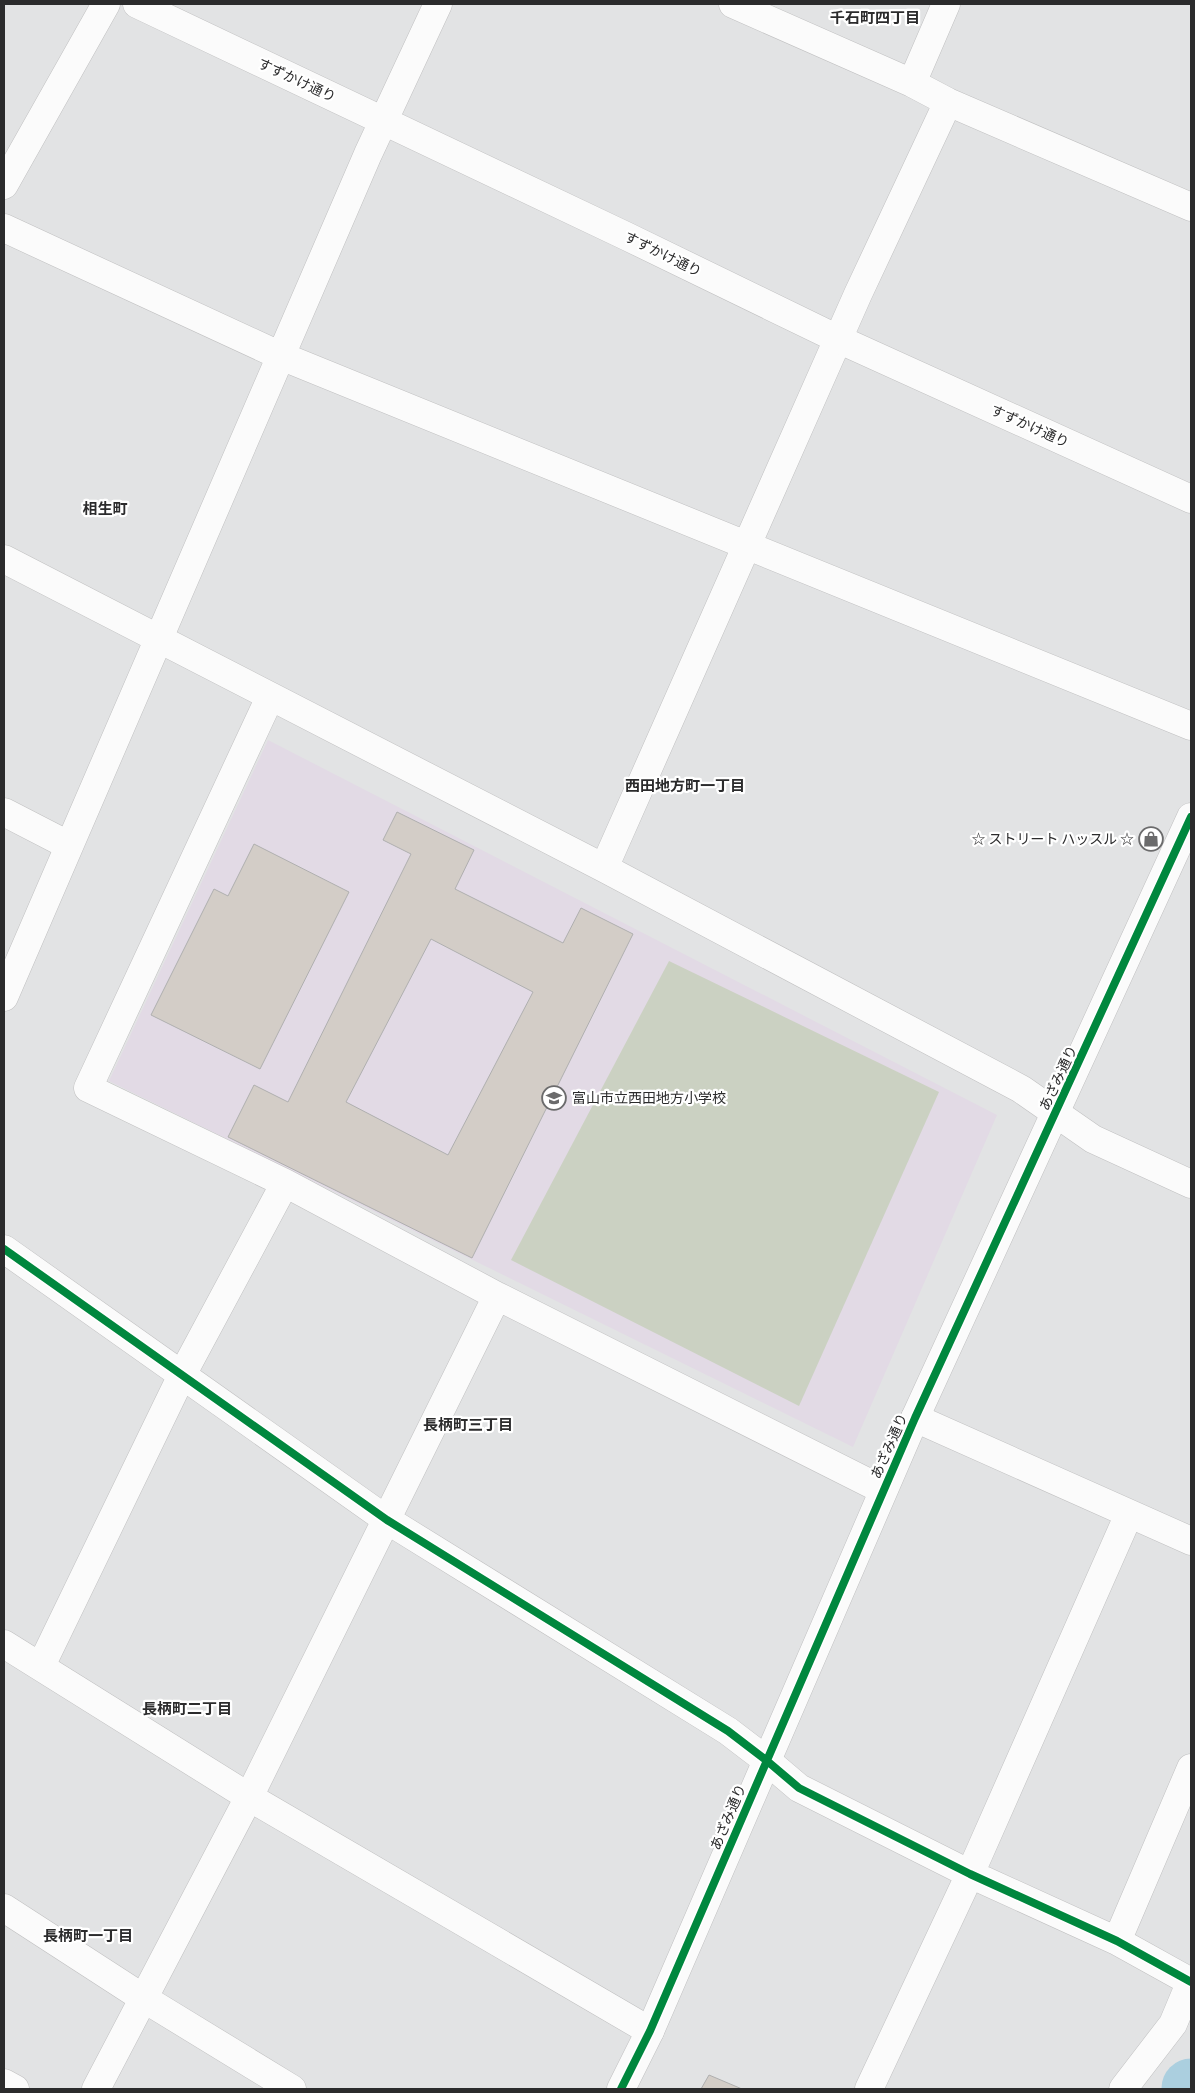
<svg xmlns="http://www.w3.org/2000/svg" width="1195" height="2093" font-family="Barlow,'Noto Sans JP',sans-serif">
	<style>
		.education { fill: #e2dae5 }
		.green { fill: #cbd1c2 }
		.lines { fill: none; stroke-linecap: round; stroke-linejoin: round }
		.river { stroke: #abcfdf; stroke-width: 59 }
		.building { fill: #d3cdc7; stroke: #afafaf; fill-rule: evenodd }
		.minor-casing { stroke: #c0c0c1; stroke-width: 29 }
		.tertiary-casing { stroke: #c0c0c1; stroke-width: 29 }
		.minor { stroke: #fbfbfb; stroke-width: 28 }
		.tertiary { stroke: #fbfbfb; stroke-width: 28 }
		.cycleway-casing { stroke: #fff; stroke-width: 11 }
		.cycleway { stroke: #00873e; stroke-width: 8 }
		.labels { text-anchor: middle; stroke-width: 4.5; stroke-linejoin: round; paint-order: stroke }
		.street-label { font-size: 14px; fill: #2b2b2c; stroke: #fff }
		.poi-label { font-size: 14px; fill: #2b2b2c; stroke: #fff; text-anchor: end }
		.neighbourhood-label { font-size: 15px; font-weight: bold; fill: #2b2b2c; stroke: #fff }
	</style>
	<rect width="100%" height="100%" fill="#e2e3e4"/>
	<path class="education" d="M268 740 997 1115 853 1447 109 1081Z"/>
	<path class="green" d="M669 961 939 1092 799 1406 511 1260Z"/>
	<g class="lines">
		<path class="river" d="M1191 2089V2088"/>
	</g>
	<path class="building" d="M397 812 474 850 455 889 563 943 581 908 633 934 472 1258 228 1137 254 1085 288 1102 411 854 383 840ZM431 939 533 992 448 1155 346 1102Z
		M254 844 349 892 260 1069 151 1015 214 889 228 896Z
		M709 2075 742 2089H701Z"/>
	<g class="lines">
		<g class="minor-casing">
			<path id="minor" d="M733 4 912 83 948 102 1191 207
				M912 83 946 4
				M4 185 106 4
				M4 228 281 356 1191 726
				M4 559 604 868 1021 1089 1093 1139 1191 1184
				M270 697 88 1088 285 1183 497 1296 883 1490
				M4 812 68 845
				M604 868 858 294 948 102
				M4 997 368 154 438 4
				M4 1249 387 1520 728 1731 766 1760 799 1788 970 1874 1117 1941 1191 1982
				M915 1418 1191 1541
				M4 1644 249 1797 650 2031
				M41 1666 182 1375 285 1183
				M4 1908 143 1998 292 2089
				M1117 1941 1191 1768
				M4 2083 15 2089
				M96 2089 249 1797 497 1296
				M869 2089 970 1874 1129 1514
				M1123 2089 1173 2024 1191 1981"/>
		</g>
		<g class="tertiary-casing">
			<path id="tertiary" d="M137 4 626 236 838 339 1191 499
				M621 2089 650 2031 915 1418 1191 817"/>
		</g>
		<use href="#minor" class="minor"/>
		<use href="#tertiary" class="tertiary"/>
		<g class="cycleway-casing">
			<path id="cycleway" d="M4 1249 387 1520 728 1731 766 1760 799 1788 970 1874 1117 1941 1191 1982
				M621 2089 650 2031 915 1418 1191 817"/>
		</g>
		<use href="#cycleway" class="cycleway"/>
	</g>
	<defs>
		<g id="shop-ring" transform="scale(1.25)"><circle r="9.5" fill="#fff" stroke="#6b6b6c" stroke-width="1.5"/><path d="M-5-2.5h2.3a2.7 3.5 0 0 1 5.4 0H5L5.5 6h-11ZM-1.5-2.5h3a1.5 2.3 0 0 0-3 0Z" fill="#6b6b6c"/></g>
		<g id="school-ring" transform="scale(1.25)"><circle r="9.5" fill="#fff" stroke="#6b6b6c" stroke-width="1.5"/><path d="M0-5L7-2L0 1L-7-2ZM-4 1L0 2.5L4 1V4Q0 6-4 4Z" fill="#6b6b6c"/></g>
	</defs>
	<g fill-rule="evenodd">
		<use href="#shop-ring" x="1151" y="839"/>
		<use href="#school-ring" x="554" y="1098"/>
	</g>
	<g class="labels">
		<g class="street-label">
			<text transform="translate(297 80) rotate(25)" y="5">すずかけ通り</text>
			<text transform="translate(663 254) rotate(26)" y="5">すずかけ通り</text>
			<text transform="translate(1030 426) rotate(24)" y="5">すずかけ通り</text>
			<text transform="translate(1058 1078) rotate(-65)" y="5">あざみ通り</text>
			<text transform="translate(889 1446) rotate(-66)" y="5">あざみ通り</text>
			<text transform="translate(728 1817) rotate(-67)" y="5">あざみ通り</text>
		</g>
		<g class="poi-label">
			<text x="1134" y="844">☆ ストリート ハッスル ☆</text>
			<text x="572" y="1103" text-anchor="start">富山市立西田地方小学校</text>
		</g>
		<g class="neighbourhood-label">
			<text x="875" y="23">千石町四丁目</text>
			<text x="105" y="514">相生町</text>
			<text x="685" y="791">西田地方町一丁目</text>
			<text x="468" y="1430">長柄町三丁目</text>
			<text x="187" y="1714">長柄町二丁目</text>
			<text x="88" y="1941">長柄町一丁目</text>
		</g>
	</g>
	<rect width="1195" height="2093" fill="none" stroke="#2b2b2c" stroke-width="10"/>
</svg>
